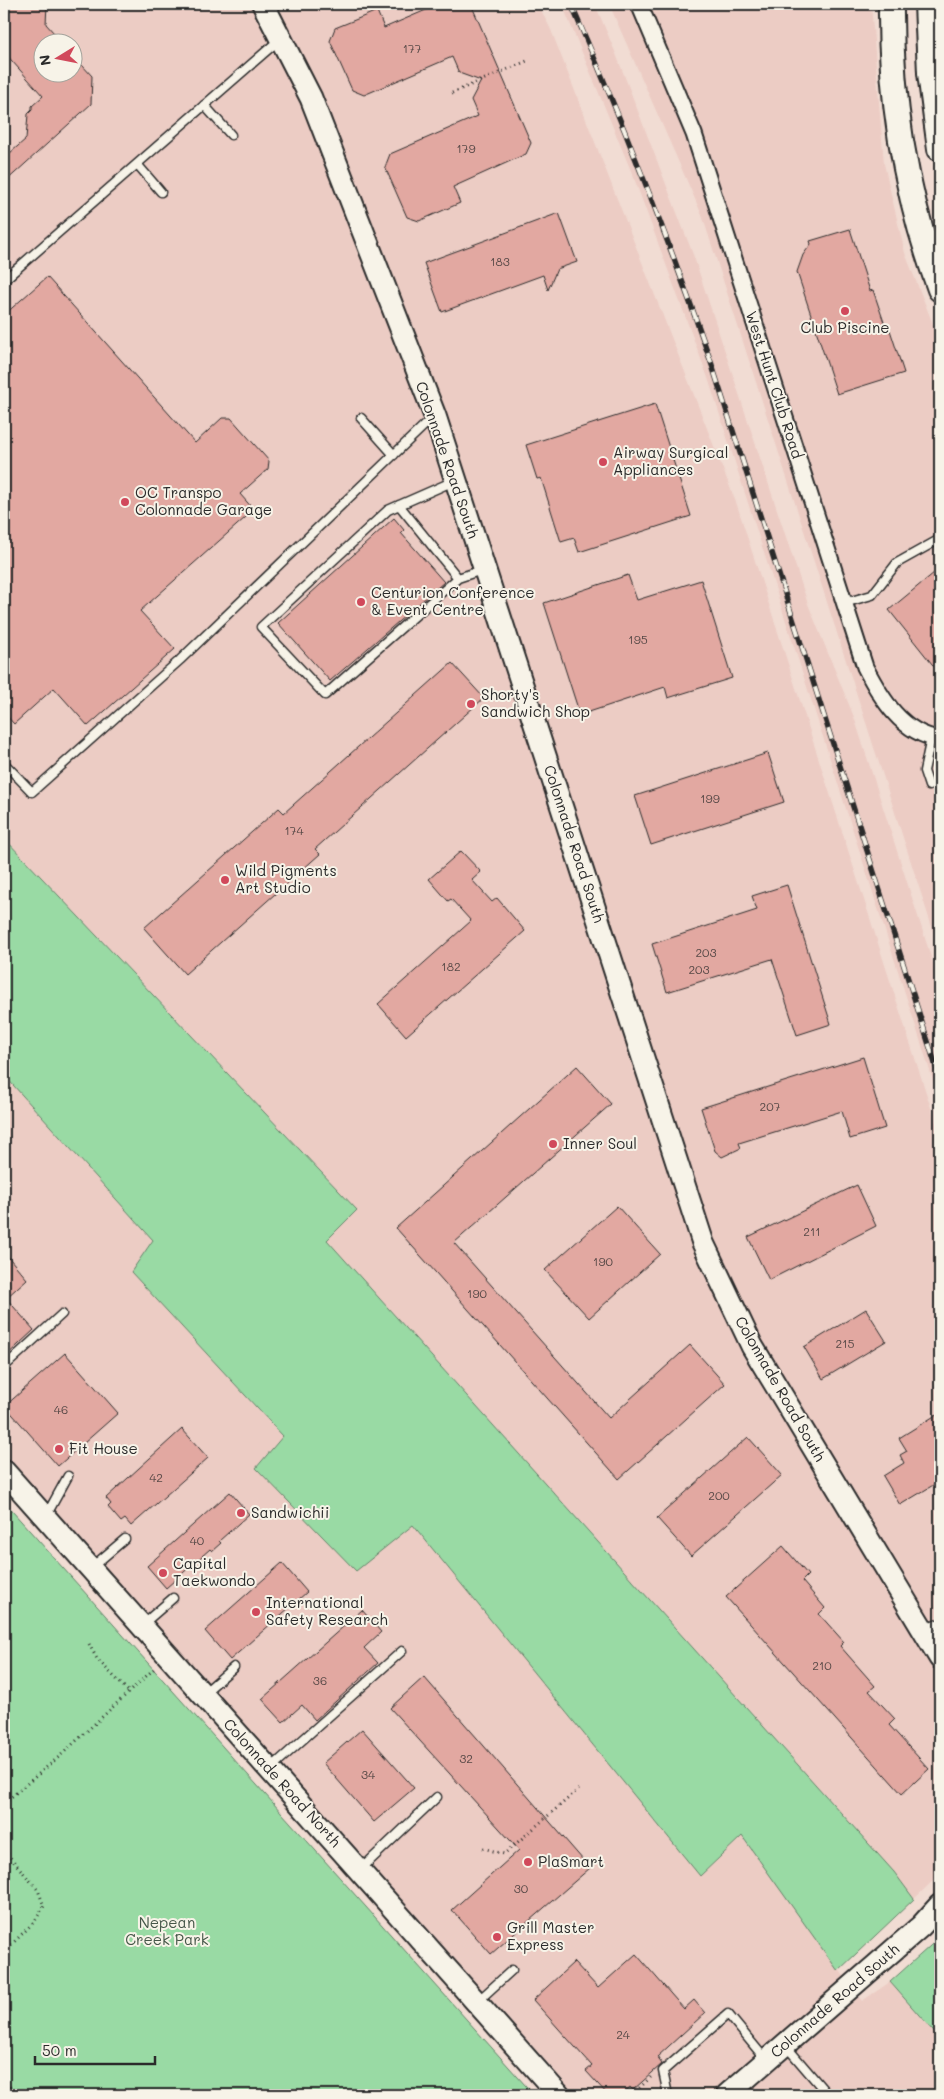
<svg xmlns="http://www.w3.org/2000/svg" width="944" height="2099" font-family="Mali,sans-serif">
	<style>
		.built { fill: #ecccc4; fill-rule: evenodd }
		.green { fill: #99daa4; stroke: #628268 }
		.building { fill: #e2a8a1; stroke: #2b2b2b }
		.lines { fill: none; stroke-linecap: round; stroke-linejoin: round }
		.lane-casing { stroke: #2b2b2b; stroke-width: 11 }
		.street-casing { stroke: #2b2b2b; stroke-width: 19 }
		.secondary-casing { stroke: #2b2b2b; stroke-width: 25 }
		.primary-casing { stroke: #2b2b2b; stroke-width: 28 }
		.path { stroke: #2b2b2b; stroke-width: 3; stroke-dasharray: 1 4; stroke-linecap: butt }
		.lane { stroke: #f7f3e8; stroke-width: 8 }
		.street { stroke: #f7f3e8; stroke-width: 15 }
		.secondary { stroke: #f7f3e8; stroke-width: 21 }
		.primary { stroke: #f7f3e8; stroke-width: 24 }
		.rail-casing { stroke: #2b2b2b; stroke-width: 5.5 }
		.rail { stroke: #f7f3e8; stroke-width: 4; stroke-dasharray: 11; stroke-linecap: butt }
		.poi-dot { fill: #d1495b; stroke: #f7f3e8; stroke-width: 2 }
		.labels { text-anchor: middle; stroke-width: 4; stroke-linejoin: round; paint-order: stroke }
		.number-label { font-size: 12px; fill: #594a48 }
		.poi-label { font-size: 15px; fill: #2b2b2b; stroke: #f7f3e8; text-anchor: start }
		.street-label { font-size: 15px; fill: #2b2b2b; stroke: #f7f3e8 }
		.park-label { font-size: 15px; fill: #465749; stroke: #f7f3e8 }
	</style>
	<rect width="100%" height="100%" fill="#f1dcd3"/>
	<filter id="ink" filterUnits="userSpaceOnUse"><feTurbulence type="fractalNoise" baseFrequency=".02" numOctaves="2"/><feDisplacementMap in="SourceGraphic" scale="10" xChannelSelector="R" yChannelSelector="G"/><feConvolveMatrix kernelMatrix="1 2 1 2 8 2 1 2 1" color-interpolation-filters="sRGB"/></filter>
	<g filter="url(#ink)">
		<path class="built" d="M4 4H538L551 30 737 505 940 1136V1880L937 1877 914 1899 894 1872 327 1240 357 1210 4 838ZM42 42H72V72H42Z
			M562 4H595L616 54 694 257 808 604 854 717 940 985V1102L708 378 634 178Z
			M609 4H871L884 164 905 253 940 342V952L702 215Z
			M4 1075 153 1240 132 1272 283 1437 256 1468 413 1525 700 1876 742 1836 862 2001 890 1982 940 2039V2095H576L4 1453Z"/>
		<path class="green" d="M4 838 357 1210 327 1240 894 1872 914 1899 838 1971 742 1836 700 1876 413 1525 356 1571 256 1468 283 1436 131 1272 153 1240 4 1075Z
			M4 1502 534 2095H4Z
			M940 1937V2039L890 1982Z"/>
		<path class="building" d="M4 4H47L46 24 62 42H42V72H72V54L92 76 91 104 4 183V153H10L26 139 28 114 32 110V106L43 96 4 52Z
			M440 4H471L531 143 526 154 453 187 460 203 419 221 407 217 385 167 390 154 478 116 471 100 481 81 459 73 452 57 364 95 352 90 330 41 335 28 377 11 384 28Z
			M559 213 577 262 557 269 548 290 543 275 442 312 424 263Z
			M850 229 870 291 873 290 887 331 890 330 904 373 837 394 797 272 803 255 811 244 810 241Z
			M47 277 195 443 222 418H231L269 461 268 469 240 494 254 510 140 611 175 649 88 726 54 688 14 724 4 713V315Z
			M655 404 691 516 579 552 574 538 561 542 541 478 537 479 526 445Z
			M394 518 404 530 401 533 444 582 330 681 278 623Z
			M940 568V674L889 610Z
			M628 575 637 600 701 580 732 678 668 698 665 687 580 715 544 603Z
			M452 663 484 698 315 849 320 854 185 974 144 928 279 808 284 813Z
			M768 753 784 802 651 845 635 796Z
			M461 851 481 872 472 880 492 902 497 898 525 931 406 1036 378 1004 471 921 451 899 448 901 429 879Z
			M787 885 831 1024 797 1035 772 959 667 992 652 944 757 910 752 896Z
			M863 1057 885 1128 850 1139 842 1111 739 1143 741 1148 722 1157 715 1151 701 1108Z
			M577 1066 611 1104 454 1243 609 1418 690 1345 725 1384 619 1479 396 1228Z
			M857 1185 876 1226 769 1280 748 1237Z
			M617 1206 660 1254 589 1318 545 1270Z
			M4 1252 27 1279 6 1298 34 1330 4 1358Z
			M866 1309 886 1341 823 1379 804 1347Z
			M65 1353 118 1413 58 1466 5 1406Z
			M936 1415 940 1423V1481L900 1505 883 1476 904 1463 900 1455 907 1451 899 1438Z
			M182 1429 208 1458 131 1526 125 1519 121 1522 108 1507 111 1504 106 1498Z
			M748 1437 782 1475 691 1556 657 1518Z
			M230 1492 249 1514 219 1541 221 1543 212 1551 210 1549 166 1588 147 1566Z
			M783 1546 808 1575 802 1581 825 1608 819 1614 844 1642 840 1646 875 1686 869 1691 895 1719 889 1725 929 1769 902 1794 726 1597Z
			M282 1563 307 1592 230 1660 205 1631Z
			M362 1610 381 1632 364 1648 378 1663 315 1720 302 1705 283 1722 262 1699Z
			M424 1677 590 1868 491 1954 452 1910 519 1850 390 1708Z
			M362 1729 414 1788 374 1822 323 1763Z
			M636 1954 684 2009 694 2000 705 2013 657 2057 662 2064 633 2090 630 2087 621 2095H608L586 2071 592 2066 533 2000 574 1962 598 1988Z"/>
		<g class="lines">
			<g class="lane-casing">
				<path id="lane" d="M204 105 231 135
					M137 164 161 192
					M4 280 279 40
					M361 418 394 455
					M454 481 388 510 261 627 325 695 458 578 482 570
					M399 505 458 578
					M844 603 872 595 897 563 940 539
					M4 763 32 792 180 660 433 417
					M929 786 924 771 931 738
					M4 1367 62 1314
					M46 1516 68 1476
					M92 1567 125 1539
					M143 1624 173 1598
					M924 1630 940 1623
					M204 1693 234 1667
					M271 1768 402 1651
					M360 1870 437 1797
					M478 2001 512 1970
					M786 2046 828 2095
					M668 2095 663 2071 728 2014 766 2060
					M939 2095 940 2094"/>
			</g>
			<g class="street-casing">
				<path id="street" d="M639 4 694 134 865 667C881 698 902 734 940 739"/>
			</g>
			<g class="secondary-casing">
				<path id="secondary" d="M263 4 311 98 435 416 703 1243 752 1346 940 1658
					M4 1471 559 2095
					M727 2095 921 1926 940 1905"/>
			</g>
			<g class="primary-casing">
				<path id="primary" d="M891 4C890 101 906 197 940 289
					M927 4 930 73 940 149"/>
			</g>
			<path class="path" d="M452 93 527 61
				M89 1644 97 1659 129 1692
				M4 1803 60 1756 156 1667
				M483 1848 504 1854 579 1789
				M4 1850 38 1890 44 1906 35 1921 4 1952
				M4 2078 15 2095
				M632 2095 653 2075"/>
			<use href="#lane" class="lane"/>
			<use href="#street" class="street"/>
			<use href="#secondary" class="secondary"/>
			<use href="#primary" class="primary"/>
			<g class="rail-casing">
				<path id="rail" d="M571 4C623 122 670 243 712 365L940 1079"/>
			</g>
			<use href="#rail" class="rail"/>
		</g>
	</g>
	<g class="poi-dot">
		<circle cx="845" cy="311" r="5"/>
		<circle cx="603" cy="462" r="5"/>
		<circle cx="125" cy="502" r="5"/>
		<circle cx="361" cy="602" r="5"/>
		<circle cx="471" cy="704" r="5"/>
		<circle cx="225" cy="880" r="5"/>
		<circle cx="553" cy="1144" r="5"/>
		<circle cx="59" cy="1449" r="5"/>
		<circle cx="241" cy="1513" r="5"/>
		<circle cx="163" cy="1573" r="5"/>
		<circle cx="256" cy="1612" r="5"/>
		<circle cx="528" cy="1862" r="5"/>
		<circle cx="497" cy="1937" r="5"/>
	</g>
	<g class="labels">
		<g class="number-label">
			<text x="412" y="53">177</text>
			<text x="466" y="153">179</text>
			<text x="500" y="266">183</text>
			<text x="638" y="644">195</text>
			<text x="710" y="803">199</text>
			<text x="294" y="835">174</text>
			<text x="706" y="957">203</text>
			<text x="451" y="971">182</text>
			<text x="699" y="974">203</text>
			<text x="770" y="1111">207</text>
			<text x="812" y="1236">211</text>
			<text x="603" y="1266">190</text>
			<text x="477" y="1298">190</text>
			<text x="845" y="1348">215</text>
			<text x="61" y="1414">46</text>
			<text x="156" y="1482">42</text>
			<text x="719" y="1500">200</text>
			<text x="197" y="1545">40</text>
			<text x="822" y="1670">210</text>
			<text x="320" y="1685">36</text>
			<text x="466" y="1763">32</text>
			<text x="368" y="1779">34</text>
			<text x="521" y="1893">30</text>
			<text x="623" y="2039">24</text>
		</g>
		<g class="poi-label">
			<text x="845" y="333" text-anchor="middle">Club Piscine</text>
			<text x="613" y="458">Airway Surgical<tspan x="613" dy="17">Appliances</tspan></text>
			<text x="135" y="498">OC Transpo<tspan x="135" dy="17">Colonnade Garage</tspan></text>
			<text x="371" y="598">Centurion Conference<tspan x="371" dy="17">&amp; Event Centre</tspan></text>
			<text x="481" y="700">Shorty's<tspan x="481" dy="17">Sandwich Shop</tspan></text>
			<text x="235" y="876">Wild Pigments<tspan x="235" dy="17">Art Studio</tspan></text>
			<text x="563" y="1149">Inner Soul</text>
			<text x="69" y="1454">Fit House</text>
			<text x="251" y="1518">Sandwichii</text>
			<text x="173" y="1569">Capital<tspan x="173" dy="17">Taekwondo</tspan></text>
			<text x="266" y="1608">International<tspan x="266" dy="17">Safety Research</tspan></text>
			<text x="538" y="1867">PlaSmart</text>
			<text x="507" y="1933">Grill Master<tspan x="507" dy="17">Express</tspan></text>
		</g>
		<g class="street-label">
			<text transform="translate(774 385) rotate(72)" y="5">West Hunt Club Road</text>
			<text transform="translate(447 460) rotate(71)" y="5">Colonnade Road South</text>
			<text transform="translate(574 844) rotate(72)" y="5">Colonnade Road South</text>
			<text transform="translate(780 1389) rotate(60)" y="5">Colonnade Road South</text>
			<text transform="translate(282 1783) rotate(48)" y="5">Colonnade Road North</text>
			<text transform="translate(835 2001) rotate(-41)" y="5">Colonnade Road South</text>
		</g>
		<g class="park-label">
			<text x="167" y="1928">Nepean<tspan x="167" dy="17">Creek Park</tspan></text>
		</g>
	</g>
	<rect width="944" height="2099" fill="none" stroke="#f7f3e8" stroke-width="20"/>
	<rect x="10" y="10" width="924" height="2079" fill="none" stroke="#2b2b2b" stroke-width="2" filter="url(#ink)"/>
	<g transform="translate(58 58) rotate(260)"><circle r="24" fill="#f7f3e8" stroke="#a5a39c"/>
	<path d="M0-4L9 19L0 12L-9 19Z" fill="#d1495b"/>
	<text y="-8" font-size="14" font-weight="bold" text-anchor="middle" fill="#2b2b2b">N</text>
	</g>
	<path d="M35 2056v8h120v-8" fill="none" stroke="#2b2b2b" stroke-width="2.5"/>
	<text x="42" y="2056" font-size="15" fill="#2b2b2b" stroke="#f7f3e8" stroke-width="4" paint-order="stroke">50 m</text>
</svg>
